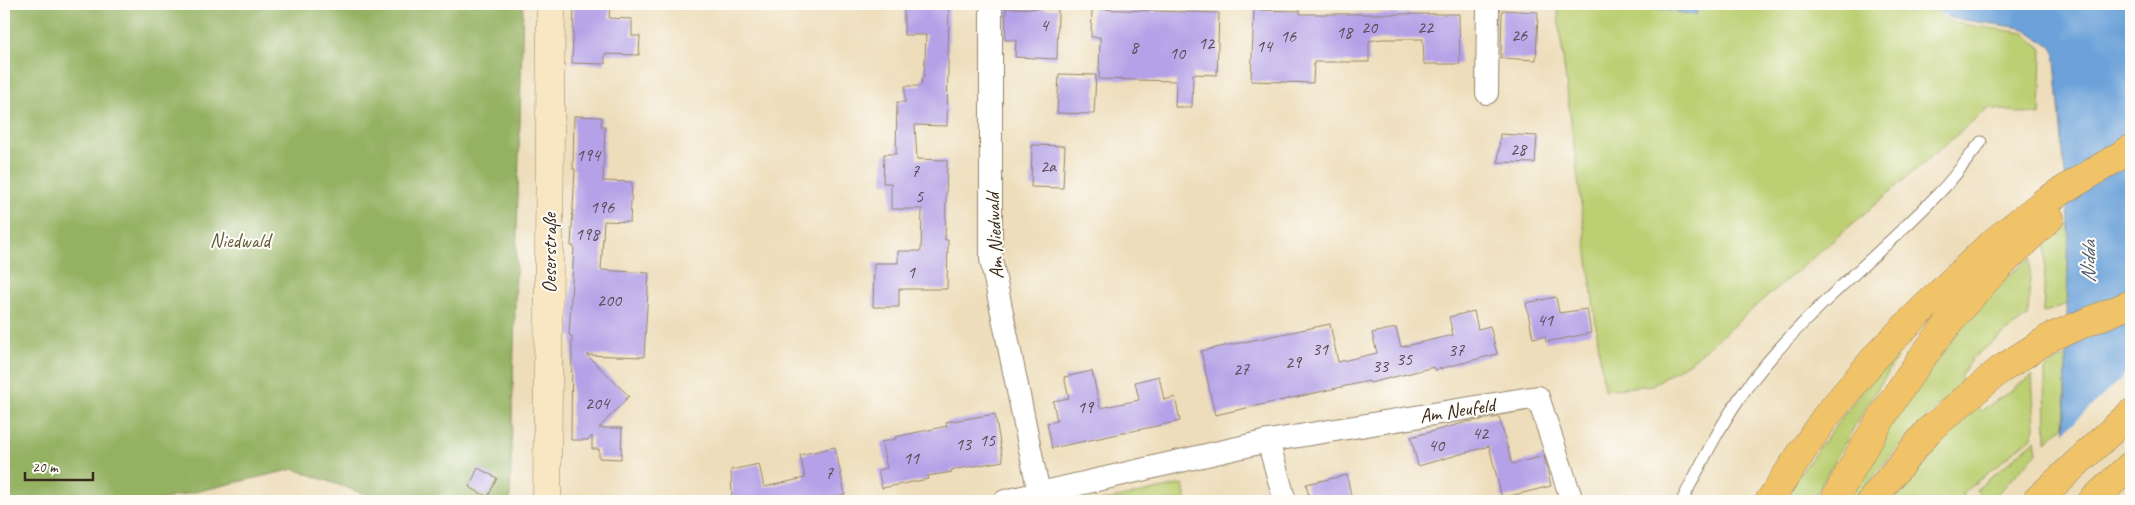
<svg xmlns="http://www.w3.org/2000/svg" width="2135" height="505" font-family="Caveat,sans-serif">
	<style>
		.green { fill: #bccf72; stroke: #7c7c48 }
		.forest { fill: #95b264; stroke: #686e41 }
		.water { fill: #6ca2d9; stroke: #54667c }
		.pier { fill: #edddba }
		.building { fill: #b4a1e7 }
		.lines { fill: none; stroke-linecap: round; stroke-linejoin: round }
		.lane-casing { stroke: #94846c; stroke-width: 13 }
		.street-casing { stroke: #94846c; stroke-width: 24 }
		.secondary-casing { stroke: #94846c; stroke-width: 29 }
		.highway-casing { stroke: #94846c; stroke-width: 29 }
		.lane { stroke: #fff; stroke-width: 11 }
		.street { stroke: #fff; stroke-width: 22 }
		.secondary { stroke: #f9e7c3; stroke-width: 28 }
		.highway { stroke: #f1c369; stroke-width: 28 }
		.labels { text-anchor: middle; stroke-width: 4; stroke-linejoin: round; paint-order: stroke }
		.number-label { font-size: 18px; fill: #594850 }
		.street-label { font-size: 20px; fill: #3b2a1e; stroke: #fdfcf7 }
		.park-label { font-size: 20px; fill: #625c37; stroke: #fdfcf7 }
		.water-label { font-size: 21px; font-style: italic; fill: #4f5a69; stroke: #fdfcf7 }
	</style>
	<rect width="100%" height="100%" fill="#fdfcf7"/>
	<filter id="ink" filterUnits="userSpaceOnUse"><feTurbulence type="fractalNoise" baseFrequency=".02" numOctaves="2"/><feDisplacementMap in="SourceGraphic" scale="10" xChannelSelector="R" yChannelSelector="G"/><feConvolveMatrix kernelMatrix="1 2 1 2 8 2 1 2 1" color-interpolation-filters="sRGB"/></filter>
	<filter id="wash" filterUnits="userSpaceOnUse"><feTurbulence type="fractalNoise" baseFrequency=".0096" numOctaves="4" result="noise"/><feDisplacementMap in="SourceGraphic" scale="20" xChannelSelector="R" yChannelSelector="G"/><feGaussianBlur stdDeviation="1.12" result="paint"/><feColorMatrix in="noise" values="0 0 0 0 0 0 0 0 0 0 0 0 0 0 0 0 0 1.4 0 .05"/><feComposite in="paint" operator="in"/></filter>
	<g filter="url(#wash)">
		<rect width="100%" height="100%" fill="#edddba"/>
		<path class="green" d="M1558 4H1926L1949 22 2024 33 2042 49 2040 115 1988 108 1693 360 1652 385 1604 390 1559 25Z
			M2069 223 2067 304 2043 313 2046 242Z
			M2031 257 2028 316 1973 357 1960 377 1963 381 1895 450 1854 501H1840L1874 443 1988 293Z
			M1891 352 1897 358 1860 417 1812 501H1779Z
			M2066 356 2064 426 2046 442 2045 368Z
			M2032 376 2035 428 2032 437 1962 494 1968 501H1893L1923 462 1977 407 1981 411Z
			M2035 440 2037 453 1990 501H1984L1976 490Z
			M1183 484 1186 501H1102Z"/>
		<path class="forest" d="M4 4H523L510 501H384L294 469 156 501H4Z"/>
		<path class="water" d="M1639 4H1698L1696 15 1639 6Z
			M1927 4H2131V501H2063L2069 223 2054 49 2022 28 1950 18Z"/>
		<path class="pier" d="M2131 369V501H2060L2062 434Z"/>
		<g id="blocks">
			<path class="building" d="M927 4H949L947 126 915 125 917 159 947 160 945 240H948L947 289H899V307H873L874 263H898V251H921L922 209H891V183H883L884 154H896L897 102H905V86H921L922 78H924L926 35H904V5L927 6Z
				M574 6H610L609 18 632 19V36H640L639 55 605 54V64L572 63Z
				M1006 8 1058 9 1057 59 1015 57 1016 40H1005Z
				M1092 9 1219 13 1217 75 1193 74 1192 107H1175L1176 81 1099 79 1100 37H1091Z
				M1254 10 1300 11V14H1459L1460 64H1424L1423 39H1381L1369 41V62H1314L1313 83 1251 81Z
				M1502 10 1538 12 1536 60 1501 58Z
				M1059 74 1096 75 1094 114 1057 113Z
				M574 116 602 117 601 126H605L603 181 632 182 630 222 604 221 601 270 649 273 644 357 587 355 629 396 599 428H622L621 459 599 458V449H592V436L588 440H571L572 336 569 335 574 246H571L575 169H573Z
				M1500 134 1537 136 1535 163 1498 162Z
				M1032 145 1065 146 1063 188 1031 187Z
				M1556 297 1559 313 1587 309 1591 333 1546 342 1545 336 1533 338 1526 303Z
				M1474 311 1478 329 1490 326 1497 354 1435 370 1434 367 1370 383 1369 381 1215 415 1201 351 1330 324 1338 362 1377 353 1372 333 1396 328 1401 347 1453 335 1449 317Z
				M1092 371 1100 408 1139 400 1135 382 1159 376 1164 400 1175 397 1180 421 1052 448 1047 423 1057 421 1053 401 1069 398 1064 377Z
				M995 414 1003 461 951 470 952 472 927 476 928 479 882 488 878 470 887 468 881 442 896 439 895 437 947 426 946 422Z
				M1499 417 1512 464 1544 456 1551 486 1502 498 1489 446 1418 466 1411 437 1467 422Z
				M835 447 845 494 814 501H732L731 470 759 464 764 487 805 478 800 455Z
				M478 468 497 478 488 497 469 487Z
				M1347 475 1352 501H1310L1306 484Z"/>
		</g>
	</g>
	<g filter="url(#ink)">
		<use href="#blocks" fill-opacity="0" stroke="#94846c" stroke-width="1"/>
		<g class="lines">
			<g class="lane-casing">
				<path id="lane" d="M1682 501C1702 462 1722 421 1748 386 1803 313 1877 258 1940 192 1955 177 1967 159 1981 142"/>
			</g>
			<g class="street-casing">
				<path id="street" d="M991 4V259L1039 493
					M1487 93 1488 4
					M1268 441 1285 501
					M1005 501 1268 441 1538 397 1572 501"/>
			</g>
			<g class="secondary-casing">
				<path id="secondary" d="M547 501 551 4"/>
			</g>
			<g class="highway-casing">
				<path id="highway" d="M1769 501 1824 419 1879 353 1920 312 1991 244 2044 202 2131 149
					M1834 501C1869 435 1909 370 1957 313 1985 279 2017 249 2050 218
					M1871 501 1929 430 2000 370 2051 337 2131 304
					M2036 501 2131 413
					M2092 501 2131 465"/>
			</g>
			<use href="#lane" class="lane"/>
			<use href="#street" class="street"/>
			<use href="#secondary" class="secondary"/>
			<use href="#highway" class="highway"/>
		</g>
	</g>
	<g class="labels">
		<g class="number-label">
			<text x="1044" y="31">4</text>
			<text x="1369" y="33">20</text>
			<text x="1425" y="33">22</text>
			<text x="1344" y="38">18</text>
			<text x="1519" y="41">26</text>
			<text x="1288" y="42">16</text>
			<text x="1206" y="49">12</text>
			<text x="1264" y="52">14</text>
			<text x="1134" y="53">8</text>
			<text x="1177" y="59">10</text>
			<text x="1518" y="155">28</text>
			<text x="588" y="161">194</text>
			<text x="1048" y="172">2a</text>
			<text x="915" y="177">7</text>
			<text x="919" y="202">5</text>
			<text x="602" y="213">196</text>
			<text x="587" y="240">198</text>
			<text x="911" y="278">1</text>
			<text x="609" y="306">200</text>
			<text x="1545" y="326">41</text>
			<text x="1320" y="355">31</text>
			<text x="1456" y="356">37</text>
			<text x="1404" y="365">35</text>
			<text x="1293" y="368">29</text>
			<text x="1380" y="372">33</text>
			<text x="1241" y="375">27</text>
			<text x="597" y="409">204</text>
			<text x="1085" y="413">19</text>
			<text x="1480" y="439">42</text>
			<text x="987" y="446">15</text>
			<text x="963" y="450">13</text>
			<text x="1436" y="451">40</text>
			<text x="911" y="464">11</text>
			<text x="829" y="479">7</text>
		</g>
		<g class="street-label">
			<text transform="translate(994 236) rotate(-93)" y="7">Am Niedwald</text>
			<text transform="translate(549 253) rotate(-90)" y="7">Oeserstraße</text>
			<text transform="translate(1457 410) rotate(-9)" y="7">Am Neufeld</text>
		</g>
		<g class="park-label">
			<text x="240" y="247">Niedwald</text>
		</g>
		<g class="water-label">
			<text transform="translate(2088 262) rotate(-89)" y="7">Nidda</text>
		</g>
	</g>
	<rect width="2135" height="505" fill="none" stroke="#fdfcf7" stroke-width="20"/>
	<path d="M25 472v8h68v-8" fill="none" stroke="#3b2a1e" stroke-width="2.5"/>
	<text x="32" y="472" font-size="15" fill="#3b2a1e" stroke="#fdfcf7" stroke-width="4" paint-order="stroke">20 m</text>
</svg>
